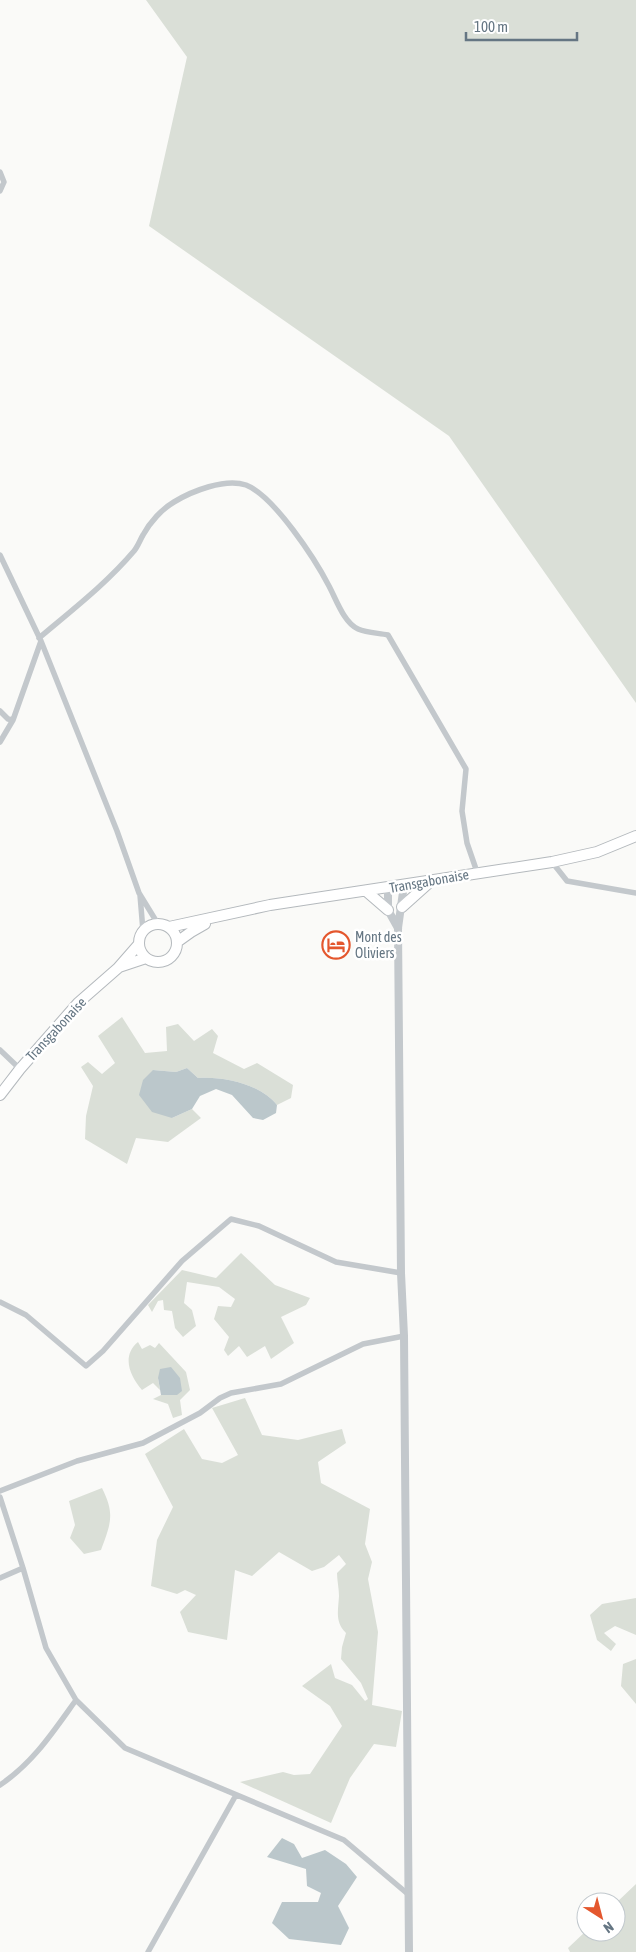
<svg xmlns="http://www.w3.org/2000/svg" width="636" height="1952" font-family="'Asap Condensed',sans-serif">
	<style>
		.green { fill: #dadfd7 }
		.water { fill: #bbc7cb }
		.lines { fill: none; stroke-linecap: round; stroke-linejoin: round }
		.trunk-casing { stroke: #b4b9bd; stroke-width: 12 }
		.minor { stroke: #c3c8cc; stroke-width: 5.5 }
		.tertiary { stroke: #c3c8cc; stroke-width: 8 }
		.trunk { stroke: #fff; stroke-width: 10 }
		.labels { text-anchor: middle; stroke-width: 5; stroke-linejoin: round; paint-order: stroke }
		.street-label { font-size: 14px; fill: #657683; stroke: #fff }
		.poi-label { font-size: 14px; fill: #657683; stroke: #fff; text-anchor: start }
	</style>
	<rect width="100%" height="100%" fill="#fafaf8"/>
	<path class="green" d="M146 0H636V703L449 436 149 226 187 57Z
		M122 1017 145 1053 167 1051 166 1027 178 1024 194 1041 212 1029 218 1036 213 1053 244 1069 257 1063 293 1085 291 1098 277 1105C260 1084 224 1076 198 1078L187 1068 176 1072 153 1070 172 1118 192 1109 201 1118 168 1142 136 1138 127 1164 85 1139 86 1116 93 1086 81 1067 88 1062 102 1074 115 1063 98 1036Z
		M241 1253 275 1285 310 1298 306 1305 281 1317 294 1343 271 1359 265 1346 247 1357 239 1346 228 1356 224 1350 229 1337 214 1319 218 1306 231 1307 235 1299 219 1287 187 1282 184 1303 192 1310 196 1326 183 1337 175 1328 172 1311 164 1310 163 1300 158 1301 152 1312 148 1305 182 1270 216 1278Z
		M138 1342 142 1349 150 1345 155 1348 159 1343 186 1372 190 1390 180 1400 182 1415 173 1418 168 1404 153 1399 161 1395H177L158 1378 160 1390 153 1383 142 1390C130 1376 121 1356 138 1342Z
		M245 1398 262 1435 298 1440 342 1429 346 1443 318 1462 321 1483 370 1509 365 1544 372 1562 368 1579 378 1632 372 1705 402 1711 396 1747 374 1744 350 1778 331 1823 240 1782 283 1772 294 1775 310 1774 342 1726 330 1706 302 1686 331 1664 335 1678 352 1685 365 1701 368 1699 361 1683 341 1659 342 1647 346 1633C335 1622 338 1612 339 1596 339 1589 337 1580 337 1573L346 1564 339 1555 324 1567 312 1571 279 1552 252 1576 235 1570 227 1640 188 1632 180 1612 196 1595 185 1590 177 1594 151 1586 157 1540 173 1507 145 1454 184 1429 202 1459 222 1463 238 1455 212 1408Z
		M102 1488C115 1514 111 1523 101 1550L84 1554 70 1538 75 1525 69 1501Z
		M636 1598V1635L615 1626 604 1633 616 1644 611 1651 597 1640 590 1615 602 1604Z
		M636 1659V1704L621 1686 623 1664Z
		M636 1884V1952H570L568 1948 586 1931 616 1932V1903Z"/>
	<path class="water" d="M187 1068 198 1078C224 1076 260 1084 277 1105L276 1113 263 1120 253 1118 232 1095 216 1089 200 1096 192 1109 172 1118 152 1112 139 1095 143 1080 153 1070 176 1072Z
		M171 1367 180 1378 182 1391 177 1395H161L158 1378 160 1369Z
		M282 1838 294 1844 302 1858 325 1850 346 1864 357 1877 338 1906 349 1928 341 1945 289 1939 272 1923 282 1902H318L321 1893 307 1886 306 1869 267 1857Z"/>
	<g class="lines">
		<g class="trunk-casing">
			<path id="trunk" d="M366 891 388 910
				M402 907 431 881
				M139 943a19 19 0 1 1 38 0a19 19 0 1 1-38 0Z
				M169 927 270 905 552 862 597 852 636 836
				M177 942 191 932 205 924
				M119 967 146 958
				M0 1095 20 1069 78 1003 118 968 139 944"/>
		</g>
		<path class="minor" d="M0 172 4 182 0 191
			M0 555 41 641 117 831 139 893 158 924
			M39 638C72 610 106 584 134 551 138 546 140 540 143 535 150 522 162 509 174 502 192 491 225 478 246 485 274 496 315 559 329 586 336 599 344 623 358 629 367 633 379 633 388 635L466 769 462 811 467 843 477 872
			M0 711 8 719 13 720
			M0 742 13 720 41 641
			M552 862 567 881 636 893
			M140 895 143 931
			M0 1050 20 1069
			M0 1302 26 1315 86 1366 103 1351 182 1261 231 1219 259 1226 336 1262 401 1273
			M0 1491 77 1461 143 1443 200 1413 220 1398 231 1393 281 1384 363 1344 404 1336
			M0 1497 23 1568 46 1648 76 1700 125 1748 344 1840 409 1895
			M0 1578 23 1568
			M0 1785C33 1763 53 1732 76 1700
			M148 1952 236 1795"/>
		<path class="tertiary" d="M404 885 398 928 401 1273 404 1336 409 1952
			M388 888V910L398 928"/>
		<use href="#trunk" class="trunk"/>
	</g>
	<defs>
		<g id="hotel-ring" transform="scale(1.4375)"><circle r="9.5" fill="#fff" stroke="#e4572e" stroke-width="1.5"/><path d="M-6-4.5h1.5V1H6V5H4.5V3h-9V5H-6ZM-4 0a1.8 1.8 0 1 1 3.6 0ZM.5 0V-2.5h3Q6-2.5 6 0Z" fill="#e4572e"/></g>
	</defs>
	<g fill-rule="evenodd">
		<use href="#hotel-ring" x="336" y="945"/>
	</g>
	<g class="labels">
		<g class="street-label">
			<text transform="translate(429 881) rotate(-10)" y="5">Transgabonaise</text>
			<text transform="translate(56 1029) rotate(-47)" y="5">Transgabonaise</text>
		</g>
		<g class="poi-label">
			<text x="355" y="942">Mont des<tspan x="355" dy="16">Oliviers</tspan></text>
		</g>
	</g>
	<g transform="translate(601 1917) rotate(144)"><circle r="24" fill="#ffffff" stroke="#c1c8cd"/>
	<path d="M0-4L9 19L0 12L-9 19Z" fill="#e4572e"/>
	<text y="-8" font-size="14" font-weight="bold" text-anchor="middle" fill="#657683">N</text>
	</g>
	<path d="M466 32v8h111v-8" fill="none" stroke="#657683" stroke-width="2.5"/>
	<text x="474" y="32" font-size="15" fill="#657683" stroke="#ffffff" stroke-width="4" paint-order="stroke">100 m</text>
</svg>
